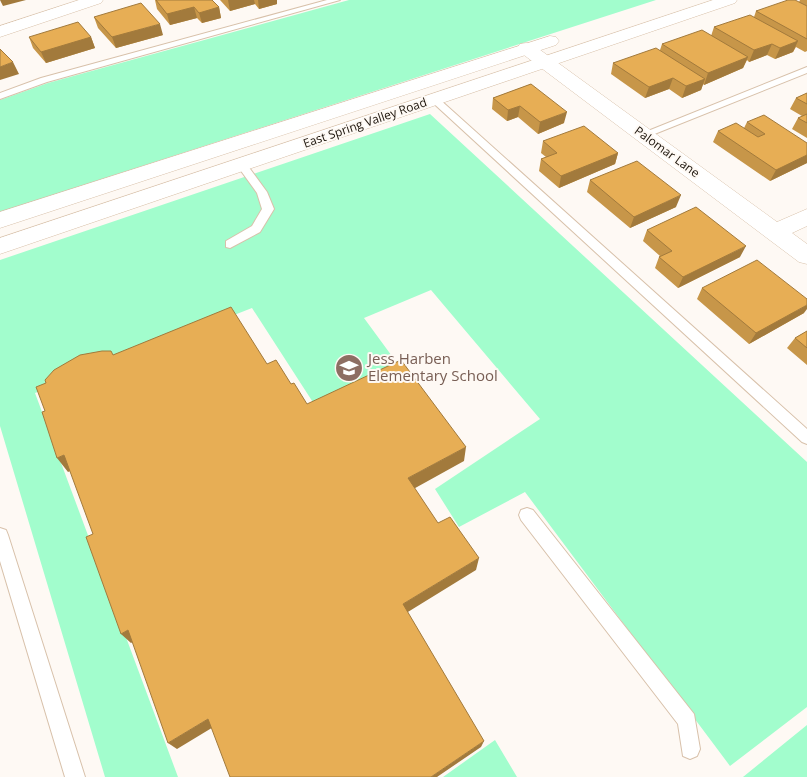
<svg xmlns="http://www.w3.org/2000/svg" width="807" height="777" font-family="'Open Sans',sans-serif">
	<style>
		.green { fill: #a2fdcd }
		.lines { fill: none; stroke-linecap: round; stroke-linejoin: round }
		.lane-casing { stroke: #d8c1aa; stroke-width: 2 }
		.street-casing { stroke: #d8c1aa; stroke-width: 1 }
		.secondary-casing { stroke: #d8c1aa; stroke-width: 1 }
		.lane { fill: #fff; fill-rule: evenodd }
		.street { fill: #fff; fill-rule: evenodd }
		.secondary { fill: #fff; fill-rule: evenodd }
		.wall { fill: #c79649 }
		.shaded-wall { fill: #a27a3c }
		.building { fill: #e7ae55; stroke: #a27a3c }
		.labels { text-anchor: middle; stroke-width: 4; stroke-linejoin: round; paint-order: stroke }
		.far-street-label { font-size: 12px; fill: #1c140b; stroke: #fef9f4 }
		.education-label { font-size: 15px; fill: #785e54; stroke: #fef9f4; text-anchor: start }
	</style>
	<rect width="100%" height="100%" fill="#fef9f4"/>
	<path class="green" d="M349 0H656L0 212V100L48 83Z
		M430 114 807 462V707L730 766 525 492 459 527 435 489 540 419 431 290 364 318 397 363 316 407 252 308 35 393 178 777H105L0 426V260Z
		M807 725V777H743Z
		M495 740 517 777H443Z"/>
	<g class="lines">
		<g class="lane-casing">
			<path id="lane" d="M327 0H340L47 82 0 99V93L41 78Z
				M807 67V73L647 137 638 135Z
				M431 97H437L807 429V444L802 442 431 101Z
				M241 161 245 162 267 192 274 209 260 232 230 248 226 247V241L252 226 262 209 257 193 236 164Z
				M527 508 533 510 694 714 700 749 697 756 690 759 683 756 678 724 521 520 519 515 521 510Z
				M0 528 6 530 8 535 85 777H65L0 561Z"/>
		</g>
		<g class="street-casing">
			<path id="street" d="M79 0H103L101 3 0 37V26Z
				M526 43 532 44 777 222 807 209V226L792 233 807 244V264L799 262 767 238 520 52 517 48 520 44Z"/>
		</g>
		<g class="secondary-casing">
			<path id="secondary" d="M713 0H737L735 3 0 254V238Z
				M550 36 556 37 559 41 556 45 0 228V212Z"/>
		</g>
		<use href="#lane" class="lane"/>
		<use href="#street" class="street"/>
		<use href="#secondary" class="secondary"/>
	</g>
	<path class="wall" d="M155 0H212L219 7 221 18 202 23 197 18 170 25 157 9Z
		M220 0H277V4L259 9 255 4 230 11Z
		M800 0H807V51L805 52 796 47 793 52 775 59 767 55 749 62 747 60 743 68 704 85 703 84 701 90 682 98 669 89 645 98 611 74 613 63 660 50 662 44 711 36 714 27 754 17 756 11 799 2Z
		M94 17 163 35 116 48 98 28Z
		M29 37H91L95 48 46 63 33 48Z
		M531 84 564 123 538 134 518 117 507 121 492 109 493 98Z
		M807 93V138L792 129 798 118 802 116 790 109 796 98Z
		M747 122 807 143V163L770 181 713 142 718 131 744 128Z
		M543 141 618 153 615 164 559 188 539 171 541 159 546 157 541 153Z
		M590 180 676 207 630 228 587 192Z
		M647 230 740 257 678 288 655 268 659 257 660 256 643 241Z
		M702 288 804 313 749 344 697 299Z
		M807 331V365L787 348 795 338Z"/>
	<path class="shaded-wall" d="M0 0H26L3 6Z
		M228 0H254L255 4 230 11Z
		M258 0H277V4L259 9Z
		M194 7 197 18 170 25 167 14Z
		M219 7 221 18 202 23 199 13Z
		M160 24 163 35 116 48 112 37Z
		M91 37 95 48 46 63 41 52Z
		M798 41 793 52 775 59 780 48Z
		M772 44 767 55 749 62 754 50Z
		M748 57 743 68 704 85 708 73Z
		M13 62 19 74 0 80V67Z
		M673 78 669 89 645 98 649 87Z
		M705 79 701 90 682 98 686 86Z
		M520 106 518 117 507 121 508 110Z
		M567 112 564 123 538 134 540 122Z
		M618 153 615 164 559 188 561 176Z
		M807 155V163L770 181 776 170Z
		M681 195 676 207 630 228 634 217Z
		M746 246 740 257 678 288 683 277Z
		M807 305V309L804 313 749 344 756 333Z
		M466 447 464 461 408 492V478Z
		M64 455 75 469 68 472 57 458Z
		M479 558 476 570 403 615V604Z
		M128 630 138 639 131 643 121 634Z
		M208 719 215 726 177 749 168 743Z
		M484 741 481 747 437 777H431Z"/>
	<path class="building" d="M156 0H212L219 7 199 13 194 7 167 14Z
		M788 0H795L807 6V39L756 11Z
		M141 3 160 24 112 37 94 17Z
		M750 15 798 41 780 48 772 44 754 50 714 27Z
		M78 22 91 37 41 52 29 37Z
		M702 30 748 57 708 73 662 44Z
		M656 48 705 79 686 86 673 78 649 87 613 63Z
		M0 49 13 62 0 67Z
		M531 84 567 112 540 122 520 106 508 110 493 98Z
		M807 93V104L796 98Z
		M807 114V123L798 118Z
		M764 115 807 143V155L776 170 718 131 736 123 758 137 765 134 747 122Z
		M584 126 618 153 561 176 541 159 557 153 543 141Z
		M637 161 681 195 634 217 590 180Z
		M696 207 746 246 683 277 659 257 672 251 647 230Z
		M757 260 807 299V305L756 333 702 288Z
		M231 307 267 364 276 360 291 384 294 383 307 404 401 360 466 447 408 478 438 523 450 517 479 558 403 604 484 741 431 777H230L208 719 168 743 128 630 121 634 86 537 93 534 64 455 57 458 42 412 45 411 36 387 46 383 45 380 54 370 80 355 102 351H111L113 355Z
		M807 331V348L795 338Z"/>
	<defs>
		<g id="school-disc" transform="scale(1.4375)"><circle r="9.5" fill="#8d6e63" stroke="#fef9f4"/><path d="M0-5L7-2L0 1L-7-2ZM-4 1L0 2.5L4 1V4Q0 6-4 4Z" fill="#fff"/></g>
	</defs>
	<g fill-rule="evenodd">
		<use href="#school-disc" x="349" y="368"/>
	</g>
	<g class="labels">
		<g class="far-street-label">
			<text transform="translate(365 123) rotate(-19)" y="4">East Spring Valley Road</text>
			<text transform="translate(667 152) rotate(36)" y="4">Palomar Lane</text>
		</g>
		<g class="education-label">
			<text x="368" y="364">Jess Harben<tspan x="368" dy="17">Elementary School</tspan></text>
		</g>
	</g>
</svg>
